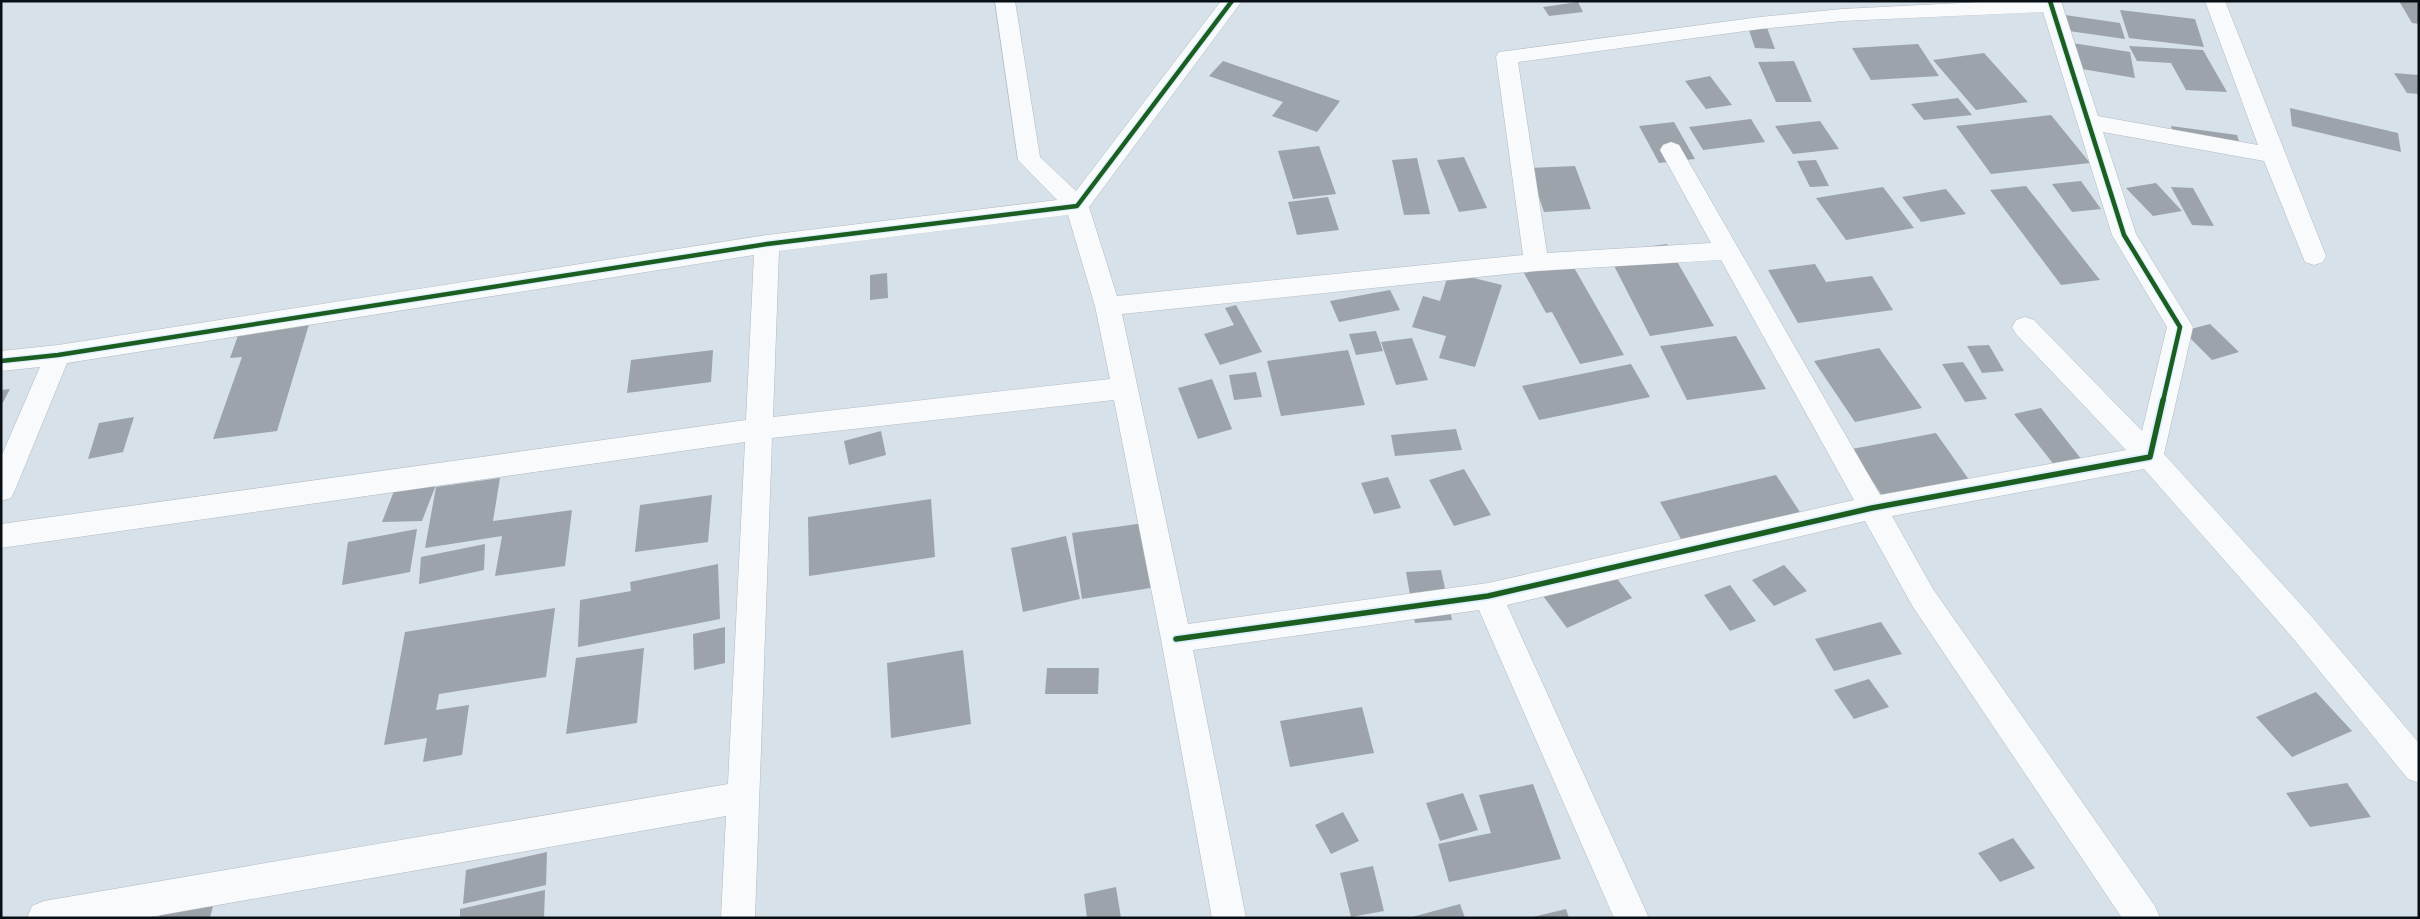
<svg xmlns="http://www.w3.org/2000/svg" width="2420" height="919" font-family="'Alegreya Sans',sans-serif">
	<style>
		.building { fill: #9ca3aa }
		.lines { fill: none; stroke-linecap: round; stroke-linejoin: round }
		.minor-casing { stroke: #b2bac1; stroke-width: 1 }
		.minor { fill: #f9fafc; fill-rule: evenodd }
		.cycleway-far1-casing { stroke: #dcefff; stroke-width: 7 }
		.cycleway-casing { stroke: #dcefff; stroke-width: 9 }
		.cycleway-far1 { stroke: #1b5e20; stroke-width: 4.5 }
		.cycleway { stroke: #1b5e20; stroke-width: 5.5 }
	</style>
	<rect width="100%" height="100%" fill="#d7e1e9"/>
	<path class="building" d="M2399 1H2419V24L2412 23Z
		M1578 2 1583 12 1549 16 1543 7Z
		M2120 10 2195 19 2204 47 2129 38Z
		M2065 15 2120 23 2125 39 2069 31Z
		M1747 24 1766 25 1775 49 1755 48Z
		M2072 43 2130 52 2135 78 2076 68Z
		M1918 44 1939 76 1871 80 1852 48Z
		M2129 46 2203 50 2227 92 2186 90 2171 63 2137 61Z
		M1984 53 2028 102 1976 110 1933 60Z
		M1223 61 1340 101 1317 132 1272 116 1283 102 1209 76Z
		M1794 61 1812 102H1776L1758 62Z
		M2394 73 2418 75 2419 94 2407 93Z
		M1710 76 1732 105 1706 109 1685 81Z
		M1958 98 1972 115 1924 120 1911 104Z
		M2290 108 2398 133 2401 152 2292 126Z
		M2051 115 2090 163 1991 174 1956 126Z
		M1751 119 1765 142 1703 150 1689 127Z
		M1820 121 1839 149 1793 154 1775 126Z
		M1674 122 1695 159 1659 163 1639 126Z
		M2171 126 2237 135 2243 153 2176 143Z
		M1319 146 1336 194 1293 199 1278 151Z
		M1464 157 1487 208 1459 212 1437 160Z
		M1417 158 1430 214 1404 215 1392 160Z
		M1816 160 1829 186 1810 187 1797 161Z
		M1575 166 1591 209 1544 212 1529 168Z
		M2081 181 2101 209 2072 212 2052 184Z
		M2156 183 2182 211 2153 216 2126 188Z
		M2026 186 2100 280 2061 285 1990 190Z
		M1883 187 1914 228 1846 240 1816 198Z
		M2171 187 2193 188 2214 226 2192 225Z
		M1946 189 1966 214 1921 222 1902 197Z
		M1328 197 1339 230 1297 235 1288 202Z
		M1667 244 1714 326 1650 336 1607 252Z
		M1572 264 1624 355 1580 364 1552 312 1546 313 1524 273Z
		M1815 264 1826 282 1872 276 1893 310 1798 323 1768 270Z
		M1449 272 1502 285 1475 367 1439 358 1446 336 1412 327 1423 296 1440 301Z
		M887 273 888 298 870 300V275Z
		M1390 290 1400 310 1339 322 1330 301Z
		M1236 305 1262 352 1220 365 1204 334 1234 325 1225 308Z
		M310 321 277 431 213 439 242 357 230 358 240 330Z
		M2210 324 2239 352 2212 360 2183 331Z
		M1376 331 1383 351 1356 355 1349 334Z
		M1736 336 1766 389 1687 400 1660 346Z
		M1412 338 1428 380 1396 385 1381 342Z
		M1989 345 2004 371 1982 373 1967 346Z
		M1879 348 1922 408 1855 422 1814 361Z
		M713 350 711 382 627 393 631 360Z
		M1348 350 1365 405 1281 416 1267 361Z
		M1963 362 1987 399 1965 402 1942 364Z
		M1631 364 1650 397 1539 420 1522 386Z
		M1256 372 1262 397 1234 400 1229 375Z
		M1212 379 1232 429 1198 439 1178 388Z
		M10 389 1 406V390Z
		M2041 408 2082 460 2055 466 2014 414Z
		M134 417 123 452 88 459 99 423Z
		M1456 429 1462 450 1395 456 1391 435Z
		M881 431 886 455 849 465 844 441Z
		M1936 433 1972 484 1886 502 1852 449Z
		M1464 469 1491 515 1454 526 1429 480Z
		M441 472 422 521 382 522 401 473Z
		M1776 475 1803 517 1685 546 1660 502Z
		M1388 477 1401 508 1374 514 1361 483Z
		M500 478 493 521 572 510 565 566 495 576 502 536 425 548 436 487Z
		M712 495 708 542 635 552 640 505Z
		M931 499 935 557 809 576 808 517Z
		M1152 522 1163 586 1082 599 1072 533Z
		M417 529 410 572 342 585 348 542Z
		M1066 536 1080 599 1023 612 1011 548Z
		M485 544 484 570 419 584 421 557Z
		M1601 558 1632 598 1567 628 1537 588Z
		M718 564 720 619 578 647 580 600 631 591 630 582Z
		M1784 565 1807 591 1774 606 1752 580Z
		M1441 570 1452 620 1415 623 1406 572Z
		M1730 585 1756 621 1730 631 1704 595Z
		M555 608 546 677 439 694 436 710 469 705 462 755 423 762 427 738 384 745 405 632Z
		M1881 622 1902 654 1834 671 1815 639Z
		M725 627V663L694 670 693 634Z
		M644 648 637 723 566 734 576 658Z
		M963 650 971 724 891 738 887 663Z
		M1047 668H1099L1098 694H1045Z
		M1869 679 1889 707 1854 719 1834 690Z
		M2316 692 2352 731 2292 757 2256 717Z
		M1362 707 1374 753 1290 767 1280 721Z
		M2347 783 2371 817 2310 827 2286 793Z
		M1533 784 1561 859 1449 882 1438 844 1491 833 1479 795Z
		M1463 793 1478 830 1440 841 1426 803Z
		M1343 812 1359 841 1331 854 1315 825Z
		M2013 838 2035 868 2000 882 1978 853Z
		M547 852 546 885 463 904 466 870Z
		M1373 866 1384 911 1351 917 1340 873Z
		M218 886 210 918H159L165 896Z
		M1116 887 1121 918H1087L1084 894Z
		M545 890 544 918H460V909Z
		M1460 904 1465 918H1412V917Z
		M1566 909 1569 918H1533V917Z"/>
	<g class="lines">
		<g class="minor-casing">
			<path id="minor" d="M995 1H1015L1040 157 1076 191 1221 1H1242L1089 207 1117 296 1523 255 1496 57 1499 52 1760 17 1842 9 2000 1H2061L2098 116 2258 145 2205 1H2225L2326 256 2323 262 2314 265 2305 262 2264 161 2103 132 2136 234 2193 327 2164 454 2313 618 2419 743V783L2408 779 2291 636 2144 469 1892 516 1933 589 2155 906 2160 918H2122L1913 607 1865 521 1507 605 1649 918H1614L1479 610 1193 650 1246 918H1212L1161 639 1114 400 772 438 755 918H721L726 816 144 918H27L32 906 44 901 728 784 745 442 1 548V524L746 420 754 255 67 363 15 490 11 498 1 501V457L40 367 1 371V351L58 345 767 235 1057 200 1018 160ZM2043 12 2112 235 2167 327 2142 431 2034 320 2025 317 2016 320 2012 327 2016 334 2126 450 1880 495 1679 145 1671 142 1663 145 1660 150 1711 243 1547 253 1518 62 1760 29 1842 21ZM1068 215 1095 306 1110 379 773 417 779 251ZM1721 260 1854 500 1488 583 1188 624 1122 314 1536 271Z"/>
		</g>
		<use href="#minor" class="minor"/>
		<g class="cycleway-far1-casing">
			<path id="cycleway-far1" d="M2050 1 2124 235 2180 327 2163 401
				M1 361 58 355 767 244 1077 206 1232 1"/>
		</g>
		<g class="cycleway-casing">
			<path id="cycleway" d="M1176 639 1488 596 1872 508 2150 457 2163 400"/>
		</g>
		<use href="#cycleway-far1" class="cycleway-far1"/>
		<use href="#cycleway" class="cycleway"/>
	</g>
	<rect width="2420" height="919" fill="none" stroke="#091015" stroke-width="5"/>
</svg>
